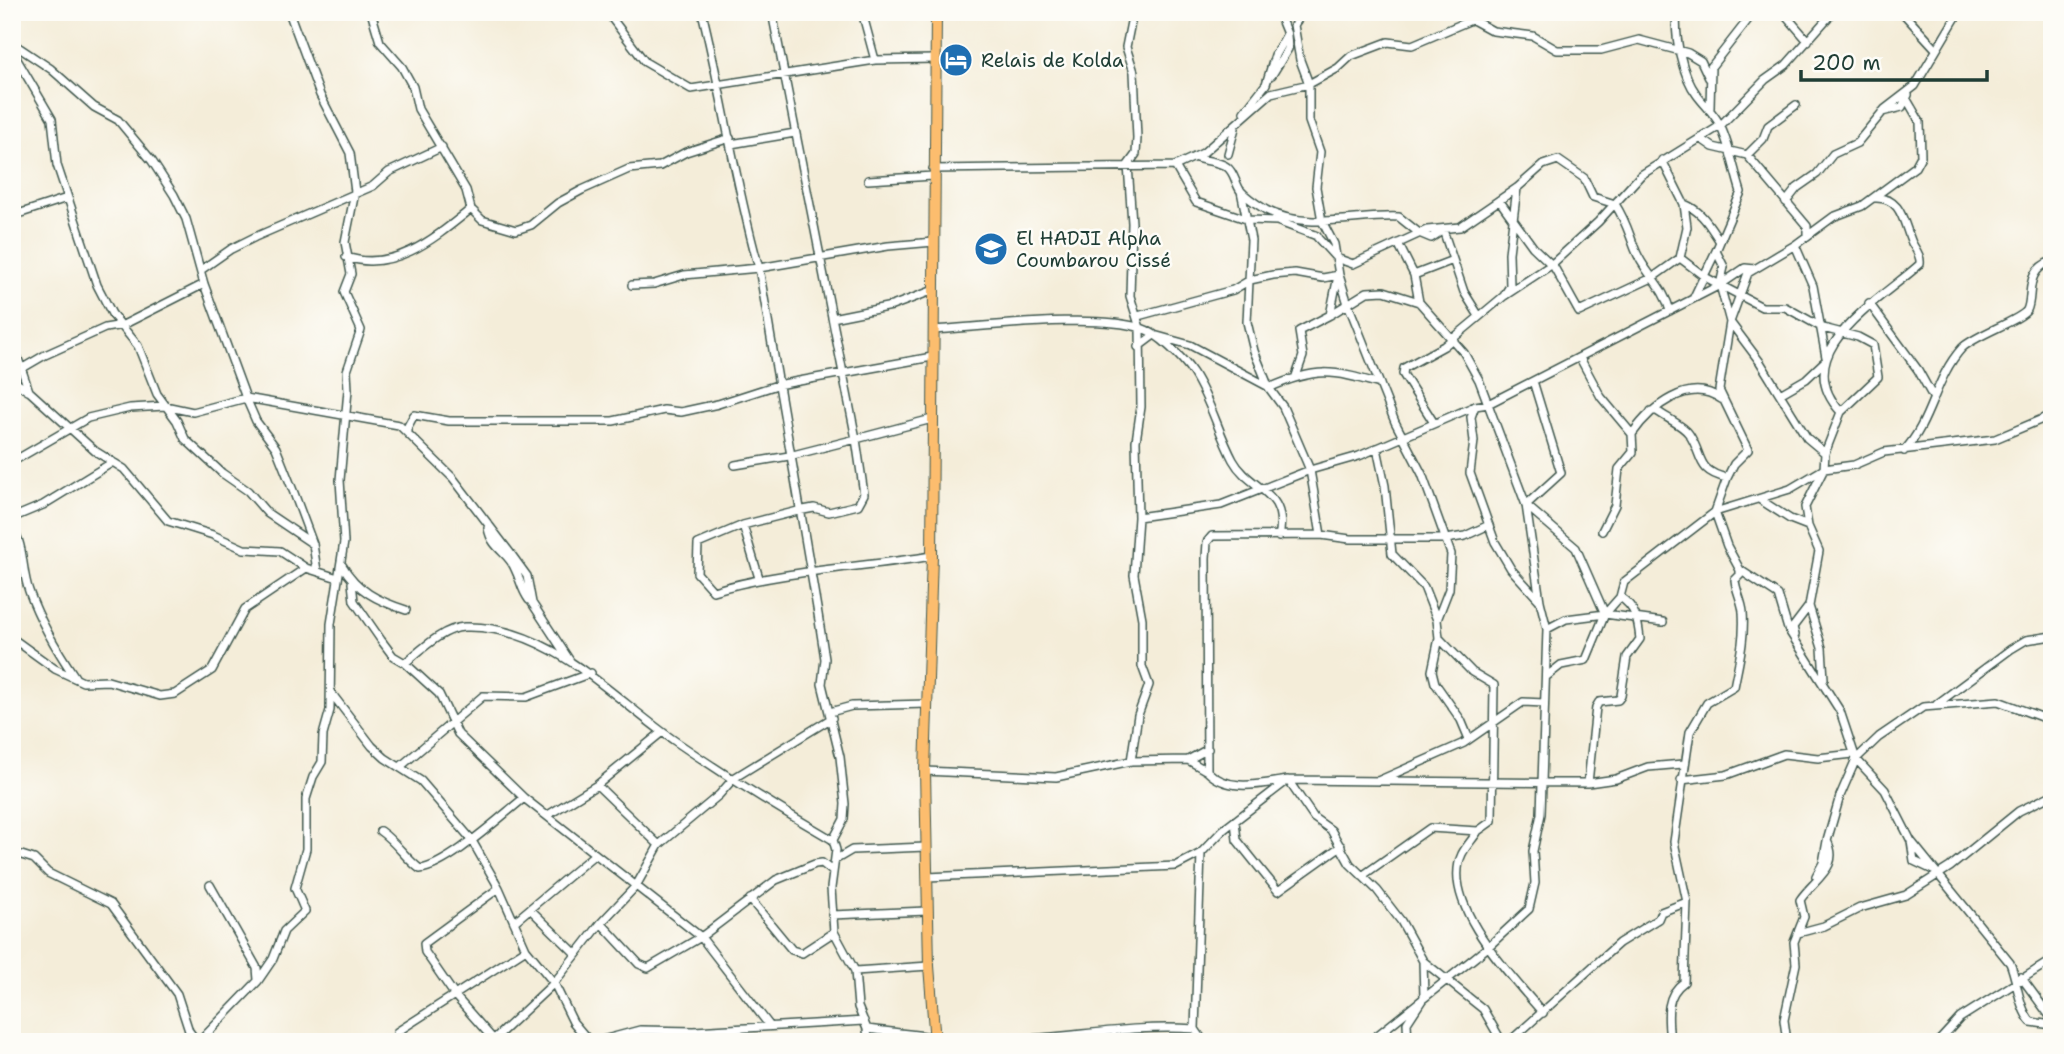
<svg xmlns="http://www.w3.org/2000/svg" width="2064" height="1054" viewBox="0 0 2064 1054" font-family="'Shantell Sans',sans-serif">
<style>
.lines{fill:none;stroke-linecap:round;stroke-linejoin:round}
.minor-casing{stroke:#3f574d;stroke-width:10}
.major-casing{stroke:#3f574d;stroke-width:12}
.minor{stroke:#fff;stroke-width:7}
.major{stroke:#fcbd6e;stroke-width:10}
.labels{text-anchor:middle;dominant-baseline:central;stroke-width:5;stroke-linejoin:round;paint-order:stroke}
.poi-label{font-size:19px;fill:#1f3d34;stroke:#fdfcf7;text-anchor:start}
</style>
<rect width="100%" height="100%" fill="#fdfcf7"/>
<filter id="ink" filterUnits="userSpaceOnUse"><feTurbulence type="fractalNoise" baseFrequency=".0143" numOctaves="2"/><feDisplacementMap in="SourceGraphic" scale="14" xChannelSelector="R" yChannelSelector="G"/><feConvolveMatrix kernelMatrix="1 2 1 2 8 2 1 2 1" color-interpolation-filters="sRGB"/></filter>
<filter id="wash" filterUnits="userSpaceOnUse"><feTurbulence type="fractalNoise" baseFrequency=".00686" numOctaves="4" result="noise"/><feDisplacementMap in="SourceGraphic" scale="28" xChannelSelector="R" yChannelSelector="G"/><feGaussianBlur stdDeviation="1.57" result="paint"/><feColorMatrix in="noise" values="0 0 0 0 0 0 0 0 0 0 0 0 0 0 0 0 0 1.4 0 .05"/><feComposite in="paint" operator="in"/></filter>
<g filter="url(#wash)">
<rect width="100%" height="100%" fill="#f4edd9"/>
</g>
<g filter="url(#ink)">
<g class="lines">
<defs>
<path id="minor" d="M371,12L380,42L402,67L413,87L418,109L466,190L471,209L482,220L516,230L531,225L558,203L582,190L629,169L660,166L686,152L730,138
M607,12L645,62L691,89L875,60L935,59
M702,12C723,97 735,184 759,268L818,614L825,659L822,684L840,757L845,804L844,819L833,840
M772,12L856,439L932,419
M862,12L875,60
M1133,12L1126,47L1134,72L1137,138L1136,154L1128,165L1132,223L1130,296L1140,328L1141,407L1136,441L1138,517L1134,575L1142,619V666L1149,685L1138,715L1131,761L1188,760
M1303,12L1294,25L1300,60L1309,84V121L1320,152L1316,187L1322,221L1334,244L1339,275L1348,304L1395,422L1422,474L1451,554L1449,589L1437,620
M1677,12C1674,37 1682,75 1697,95C1705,106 1714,113 1720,125C1730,146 1734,170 1741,192L1716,251L1724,267L1720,285L1730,322L1760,362L1807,438L1825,453
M1783,12L1808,41
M1902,12L1935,48
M1471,19L1493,31L1533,36L1557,50H1601L1639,40L1688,53L1701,61L1709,78
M12,43L51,69L94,107L118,120L152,161L174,195L186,219L204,284L246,398L256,421L276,448L294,493L313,544L317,571
M12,51L52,119L57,165L97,285L112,314L138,346L157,394L177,421L185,439L222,473L248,491L267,513L313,544
M1272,75L1288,49L1287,35
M1710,108L1711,67L1754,12
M1244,112L1266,84L1275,55L1287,34L1278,12
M1882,112L1902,107L1908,95
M1700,138L1713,147L1747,155L1807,226V236
M731,144L795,133
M1228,154L1235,128
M1747,155L1763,139L1768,126L1796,105
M1196,158C1205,161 1219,161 1227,167C1234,172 1235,182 1240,190C1246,197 1258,205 1266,210C1306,231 1356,215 1399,217L1419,233L1431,238L1443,230L1464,292L1479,316
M1662,160L1684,204C1702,211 1709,225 1719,240
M1175,166L1196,202L1249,220L1277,221L1317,236
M933,169L1175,166L1203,153L1271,93L1309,84L1338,68L1351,56L1388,42L1412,45L1490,12
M868,180L933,176
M1241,191L1251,240L1247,322L1254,351L1269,388L1283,407L1310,470L1321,535
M1499,200L1533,247L1554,267L1579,312L1652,278L1680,258L1687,227L1684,204
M1786,202L1797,188L1817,174L1833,154L1857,143L1885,109L1915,86L1959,12
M12,216L67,198
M1315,235L1336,258L1353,264L1427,230L1460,227L1517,188L1543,165L1558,160L1584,178L1593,197L1615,204C1626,221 1628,231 1635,249C1644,273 1664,286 1670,311
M1398,243L1414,275L1419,302
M346,257C395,273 436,237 471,209
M1680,258L1705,277L1762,307H1785L1823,328L1858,337L1873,345L1878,377L1841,412L1825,453L1824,469L1805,507L1808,526L1819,551L1809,606L1793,627L1795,635
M201,270L231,249L255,237L373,186L389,172L442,147
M1414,275L1453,260
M632,285L654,284L684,275L759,268L888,246L934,242
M1505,294L1510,286L1509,253L1517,188
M1694,297L1716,251
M1869,303L1918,370L1933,397
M1330,315L1367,292L1384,291L1419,302L1464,353L1479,380L1526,505L1540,601L1547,629
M1138,316L1233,290L1250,280L1273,275L1295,273L1323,278L1339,275
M832,318L892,306L934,290
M933,330C985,327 1094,313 1141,328C1158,333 1183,358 1193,373C1211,401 1218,432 1233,460C1250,491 1289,490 1279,537
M12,341L29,391L95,451L124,469L168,521L213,535L244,549L280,551L306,568L338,578
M1138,347L1154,335L1190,345L1269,387
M1826,357L1813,286L1795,245L1833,217L1862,206L1915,167L1921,156L1920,122L1906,98
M1580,358L1601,397L1632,434
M21,369L45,355L105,328L123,325L204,284
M1296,376L1303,356L1299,331L1330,315L1338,276
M12,380L28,391
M1269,388C1316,367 1332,370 1380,384
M1780,394L1806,379L1824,362
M1475,406L1471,417L1474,441L1470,473L1495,542L1511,569L1540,601
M1841,412C1785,352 1882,299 1920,264C1921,256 1916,250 1912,243C1903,222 1902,197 1875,198
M1434,423L1403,374L1404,368L1444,346L1504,296L1551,265L1598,222L1641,175L1720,126L1765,80L1786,65L1833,12
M408,433V426L414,415L449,421H613L664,410L681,412L718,404L777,385L932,357
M1377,448L1385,486L1392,554L1424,587L1437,620L1439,638L1432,671L1435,683L1461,720L1469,739
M1904,451C1932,421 1934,379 1962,348C1975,335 2021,320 2027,310C2034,296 2023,271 2052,261
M12,462L88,418L130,408L165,406L193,412L246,398L399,425L453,478L511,554L527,576L532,603L570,661
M735,465L789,456L856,439L864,494L858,505L829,512L814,508L798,511L743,525L698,544L697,573L713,591C784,570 859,568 932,556
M1727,478L1734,464L1748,450L1719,390L1730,322L1748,273L1795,245
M1759,499L1790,519L1808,526
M1526,505L1561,473L1533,381
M1527,506L1576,548L1605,614L1586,660L1561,665L1547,676
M1715,512L1727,546L1740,570L1778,595L1788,629L1840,711L1856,759L1885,790L1911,841L2010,963C2018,982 2018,1007 2031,1022L2052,1025
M1715,512L1790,489L1824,469L1854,465L1884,452L1995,439L2052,415
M1138,517L1221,505L1310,470L1359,456L1475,406L1488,404L1720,285L1745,268L1755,269
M12,518L43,505L113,462
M743,525L759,578
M1489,525L1465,536L1446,539H1350L1321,535L1212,536L1207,542L1206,558L1207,771C1229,793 1260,784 1288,780L1314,818L1331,830L1350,864L1377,890L1401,921L1423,961L1483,1009L1502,1042
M12,527C25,547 21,569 29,591C40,622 56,649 75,677
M488,528C492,550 508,551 515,569C521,581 521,589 529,600
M1602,531L1615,505L1619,469L1633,452L1632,434C1651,407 1689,376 1721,399
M342,565C357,591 378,601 406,610
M352,583L354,601L381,640L393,656L405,663L439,694L458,734L524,798L701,937L769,1025
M1809,606L1822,648L1824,679
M1605,614L1663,622
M12,638L55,669L83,682L108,681L160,696L175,694L212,670L245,609L306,568
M405,663C421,650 443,628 464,627C549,624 611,697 675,741C726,776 779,809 833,840L836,850L831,888L834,932L855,971L858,1007L867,1029L868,1042
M332,694L372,746L385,758L421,781L471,839L499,888L526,949L554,983L573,1022L590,1042
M1937,704L2011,649L2026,640L2052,636
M830,712L852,706L927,704
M400,767L483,696L526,697L591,673
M925,771L1056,777L1131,761
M1207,771L1188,760L1208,749
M1380,780L1464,743L1523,702L1544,703
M1681,780L1726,775L1784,754L1818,758L1853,754
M1588,783L1596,707L1599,702L1618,700L1621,696L1627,657L1640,639C1638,621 1636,607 1620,597
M597,785L659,845
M548,815L597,785L662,732
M1235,821L1237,840L1278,891L1341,846
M380,831C396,842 405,858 420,869C447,866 500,817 524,798
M1478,831C1473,839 1466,846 1462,854C1439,903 1514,979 1543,1013
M1911,841L1914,861L1935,871
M12,852L34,859L48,873L111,904L177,994L189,1031L197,1042
M1201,853L1195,1029L1204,1042
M835,860L852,850L926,847
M1362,876L1430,828L1478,831L1492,821L1494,685L1472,672L1439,638
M1816,876L1823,863L1827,841
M927,877L1176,866L1201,853L1223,830L1288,780L1588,783L1616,779L1648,767L1683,764
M210,885L257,968L258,980
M750,899L792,950L802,953L834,932
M530,909L576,954
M832,915L927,911
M514,922L595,854
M601,923L639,964L648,968L701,937L776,880L815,864L822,863L833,872
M1798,933L1824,926L1860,908L1906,895L1950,867L2019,811L2052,795
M855,971L929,966
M2021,977L2052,1019
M867,1029C915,1035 963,1042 1012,1040C1073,1038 1133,1024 1195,1029
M493,1039L456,997L425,952L424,943L499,888
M199,1042L258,981L273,959L284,931L305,911L295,888L306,849V799L313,777L322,762L323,735L330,710L331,624L344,542L340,480L348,390L347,371L361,330L344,292L351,274L345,242L355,192L350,153L320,95L289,12
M401,1042L397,1032L526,949
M491,1042L554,983L601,923L636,886L659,845L719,795L734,778L832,718
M595,1042L640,1030L694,1031L864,1021
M1369,1042L1488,947L1529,909L1535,883L1533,851L1541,814L1547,629L1566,619L1605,614L1620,597L1624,582L1715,512L1727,478C1695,471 1704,456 1689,434C1683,425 1666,418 1657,411H1651
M1408,1042L1407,1023L1424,997L1423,961
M1509,1042L1619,943L1658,919L1661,912L1687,902L1674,842L1690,732L1707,703L1734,687C1739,661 1745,639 1743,612C1742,601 1736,591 1735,580L1740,575V570
M1670,1042C1668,1019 1664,996 1684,982L1687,902
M1787,1042L1784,1020L1796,964L1794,942L1804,917L1800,900C1815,878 1841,867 1827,841L1840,796L1856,759L1879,737L1923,707L1998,701L2052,721
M1938,1042L1960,1018L2052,960"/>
<path id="major" d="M935,1042L929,966L925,771L932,556L936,12"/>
</defs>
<use href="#minor" class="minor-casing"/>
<use href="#major" class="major-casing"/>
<use href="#minor" class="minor"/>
<use href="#major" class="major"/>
</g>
</g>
<defs>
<symbol id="hotel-disc" viewBox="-11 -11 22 22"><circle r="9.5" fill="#1f6fb2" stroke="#fdfcf7"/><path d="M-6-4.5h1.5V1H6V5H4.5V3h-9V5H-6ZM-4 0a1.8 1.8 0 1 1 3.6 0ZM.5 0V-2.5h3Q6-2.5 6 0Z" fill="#fff"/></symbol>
<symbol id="school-disc" viewBox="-11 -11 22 22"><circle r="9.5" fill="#1f6fb2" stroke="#fdfcf7"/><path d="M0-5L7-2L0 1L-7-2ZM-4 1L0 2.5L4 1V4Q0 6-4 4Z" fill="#fff"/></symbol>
</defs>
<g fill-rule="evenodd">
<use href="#hotel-disc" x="937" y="41" width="38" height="38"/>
<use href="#school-disc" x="972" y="230" width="38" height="38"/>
</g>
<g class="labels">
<g class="poi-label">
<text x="981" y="60">Relais de Kolda</text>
<text x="1016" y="238">El HADJI Alpha<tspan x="1016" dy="22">Coumbarou Cissé</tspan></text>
</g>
</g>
<rect width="2064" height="1054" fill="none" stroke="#fdfcf7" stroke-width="42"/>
<path d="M1801 70v10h186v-10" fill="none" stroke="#1f3d34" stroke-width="3.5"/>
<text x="1812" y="70" font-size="21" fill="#1f3d34" stroke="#fdfcf7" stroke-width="5" paint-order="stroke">200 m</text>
</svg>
